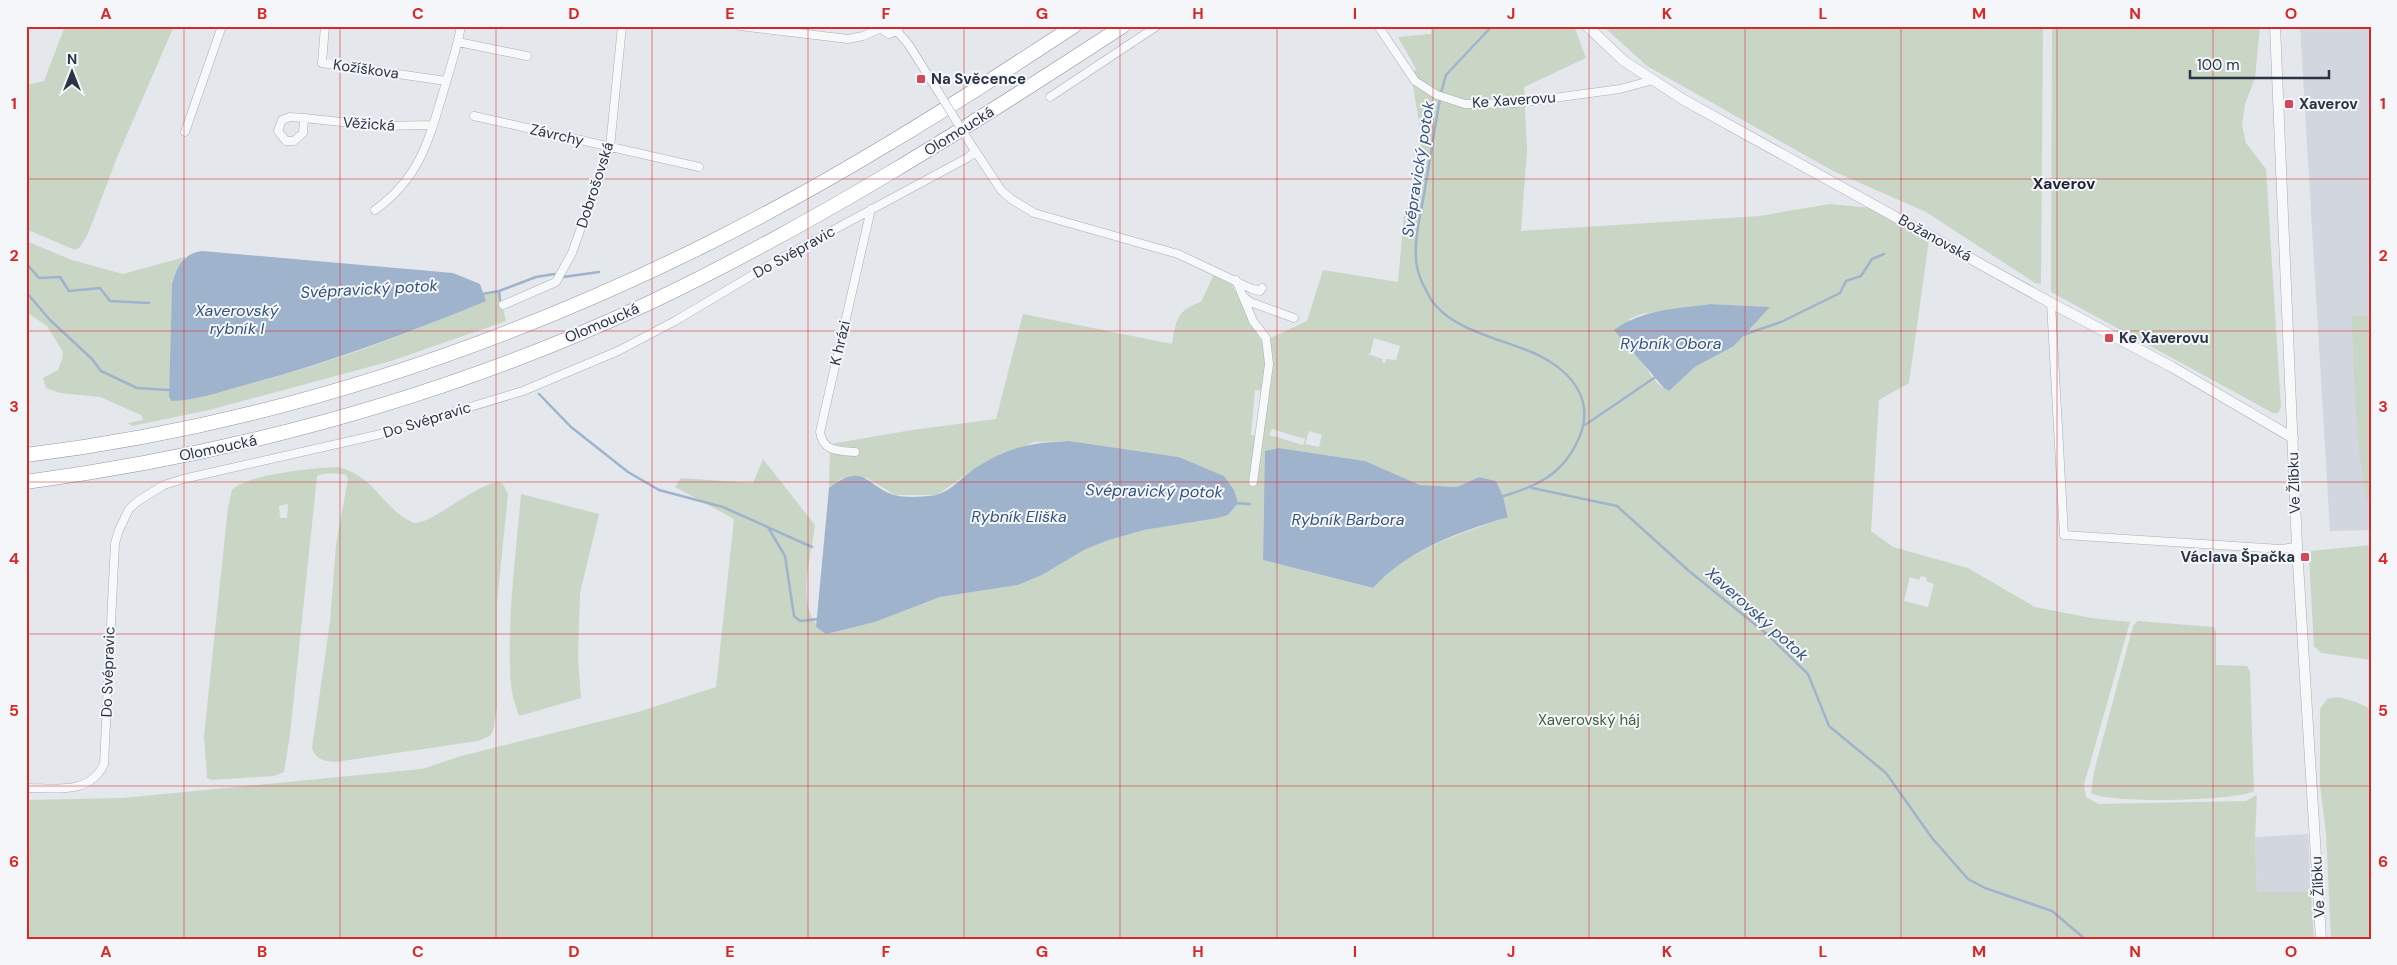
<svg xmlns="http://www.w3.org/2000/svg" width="2397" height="965" viewBox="0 0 2397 965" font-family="'DM Sans',sans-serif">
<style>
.built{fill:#d2d6de}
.green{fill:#c9d6c5;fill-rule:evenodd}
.water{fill:#9fb4cc}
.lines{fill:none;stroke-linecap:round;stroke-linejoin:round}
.stream{stroke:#9fb4cc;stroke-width:2.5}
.minor-casing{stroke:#a9aeb7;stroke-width:9}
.tertiary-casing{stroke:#a9aeb7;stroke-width:11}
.motorway-casing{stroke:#8b94a3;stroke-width:15}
.minor{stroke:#f7f8fa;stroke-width:8}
.tertiary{stroke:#f7f8fa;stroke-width:10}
.motorway{stroke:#fff;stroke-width:14}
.minor-bridge-casing{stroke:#a9aeb7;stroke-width:9;stroke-linecap:butt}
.minor-bridge{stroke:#f7f8fa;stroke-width:8}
.grid{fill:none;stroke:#d62828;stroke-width:1;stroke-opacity:0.55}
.poi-dot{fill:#d1495b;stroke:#f4f6f9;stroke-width:2}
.labels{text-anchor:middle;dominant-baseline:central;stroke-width:4;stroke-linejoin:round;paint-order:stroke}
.street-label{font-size:15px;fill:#2b3445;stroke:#f4f6f9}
.poi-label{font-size:15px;font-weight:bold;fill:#2b3445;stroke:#f4f6f9;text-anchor:start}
.park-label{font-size:15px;fill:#3f6138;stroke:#f4f6f9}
.water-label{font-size:16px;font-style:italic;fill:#34527a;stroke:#f4f6f9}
.neighbourhood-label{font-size:16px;font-weight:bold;fill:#1d2536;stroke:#f4f6f9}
.neatline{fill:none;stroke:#d62828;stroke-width:2}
.grid-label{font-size:16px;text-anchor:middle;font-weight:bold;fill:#d62828}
</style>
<rect width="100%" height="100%" fill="#e4e7ec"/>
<path class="built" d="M2300,26H2371V530L2330,531Z
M2308,834L2311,892L2257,893L2255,837Z"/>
<path class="green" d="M65,26H174L118,155L88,234L80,247L75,250L26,229V85L44,81Z
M1432,26H1574L1586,58L1524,87L1527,150L1521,231L1760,216L1829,204L1871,208L1929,240L1909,383L1879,400L1871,531L1893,547L1968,568L2035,607L2091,618L2130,622L2084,785L2086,797L2099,804L2246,801L2257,795L2255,837L2257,892H2311L2314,939H26V800L123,798L422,769L461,756L638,712L716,687L734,519L675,487L681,478L753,483L763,459L815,525C811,558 793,611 826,633L875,622L940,597L1018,585L1042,575L1084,550L1106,541L1144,530L1228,515L1224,476L1179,457L1069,441L1034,442L973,470L937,495H895L867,478H842L829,488L830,444L912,430L996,419L1023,314L1172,344C1176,321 1176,310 1201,302L1214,274L1232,285L1262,342L1307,321L1323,270L1398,282L1404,215L1421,169V133L1411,75L1416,69L1398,37L1431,34ZM1710,304L1769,307L1734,346L1695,367L1669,391C1643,378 1637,345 1629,319L1642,314ZM1374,338L1400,346L1396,360L1386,359L1385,363L1382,362L1383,359L1367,354H1370ZM1255,390L1265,391L1259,436L1251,435ZM1272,429L1305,439L1303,445L1269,435ZM1309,431L1322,435L1319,447L1305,444ZM1279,448L1365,461L1420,485L1457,487L1479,477L1496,481L1503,496L1508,516C1457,537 1413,545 1373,588L1263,560L1264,505ZM1921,576L1927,578L1926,581L1934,584L1928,607L1904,601L1910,577L1919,580Z
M1603,26H2043L2041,284L2035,283L1926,212L1833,171L1647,66Z
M2052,26H2260L2255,78L2245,104L2242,125L2246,143L2266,169L2281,407L2278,413H2273L2051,292Z
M26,241L72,260L123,274L185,257L175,272L172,284L169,400C279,383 384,344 485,301L484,294L499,291L506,321L391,361L209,410L132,426L128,423L143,420L141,415L100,397L60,393L46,388L43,378L58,370L62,360L63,352L47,326L26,312Z
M2352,316H2371V503L2367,500C2355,440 2354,378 2352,316Z
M337,467C374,474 383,510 414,523C433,524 471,486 499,482L503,484L508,494L497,603V707L493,731L490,736L478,741L335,762C324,761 316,760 312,748L330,622L336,545L348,479L346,475C337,473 325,472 317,476L290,735L284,772L273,776L212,780L207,778L204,736L228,507L232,490C248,474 314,468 337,467ZM288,504L287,518H280L279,506Z
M521,494L599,514L580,593L578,657L581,698L519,716C516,706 512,696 511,686C506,626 516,554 521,494Z
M2371,545V660L2321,653L2314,646L2309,559L2311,551Z
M2138,621L2214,627L2216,632V665L2247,666L2250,672L2254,791C2237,801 2108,804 2091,793L2094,772L2133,626Z
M2338,697L2356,702L2371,709V939H2331L2326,833L2320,785V709L2327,699Z"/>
<path class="water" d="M202,251L453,273L480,284L486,301C407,334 328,363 245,385C222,391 195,401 171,401L169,397L172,284C176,267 184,253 202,251Z
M1710,304L1770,307L1734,346L1695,367L1669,391L1664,388L1614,330C1643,309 1676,309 1710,304Z
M1069,441L1179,457L1224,476L1234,490L1238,503L1228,515L1217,518L1144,530L1106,541L1084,550L1042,575L1018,585L940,597L875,622L826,634L816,627L829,488C864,461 866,486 894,495C904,498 926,497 936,495C951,491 962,477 974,469C1009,447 1028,443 1069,441Z
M1279,448L1365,461L1420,485L1457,487L1479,477L1496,481L1503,496L1508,517C1459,532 1409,549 1373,588L1263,560L1265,451Z"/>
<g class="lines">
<path class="stream" d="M1441,93L1446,75L1492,26
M1440,99C1434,132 1429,166 1423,200C1419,221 1413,246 1417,267C1419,276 1423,285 1427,292C1444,331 1507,339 1540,356C1573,373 1595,401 1579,438C1563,475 1537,486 1501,497
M26,263L39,278L60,277L69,291L100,288L110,301L149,303
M563,277L599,272
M499,291L536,277L554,274
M26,292L50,320L92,359L101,371L137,388L169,390
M482,294L499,291L500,300
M1743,335L1781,322L1840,293L1846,281L1861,276L1872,259L1884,254
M539,394L571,427L628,472L659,490L723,507L812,547
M1585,425L1657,376
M1532,488L1617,506L1689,571L1768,635L1808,674L1829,726L1886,773L1932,838L1968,879L1985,888L2052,911L2085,939
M1235,503L1250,504
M769,529L785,556L794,616L800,621L819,619"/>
<defs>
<path id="minor" d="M325,26L322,63L446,81
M740,26L848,39L863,36L881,28
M881,26L884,31L889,34L897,31L900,26
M1378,26L1415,81L1437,95L1465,104L1516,103L1620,89L1653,80
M897,31L909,45L939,93
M458,42L527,56
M1050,97L1157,26
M474,116L699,167
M290,117L304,118L303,133L294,141H286L278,131L282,120Z
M304,118L379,126L433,125
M185,132L222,26
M970,143L1001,190L1011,199L1034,213L1178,254L1252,289L1260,291L1262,288
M375,210C419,178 428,143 443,93C449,71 457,49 461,26
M1236,280L1253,321L1266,338L1269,364L1253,482
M1243,296L1250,302L1294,318
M2051,303L2064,535L2281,549L2297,547
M503,305L556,282L572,253L610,147L622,26
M855,452C839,451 823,452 820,432L871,209
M26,788C55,788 90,795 104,764L115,543L119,530L129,509L138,501L164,485L183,479L381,434L523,391L618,351L675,321L776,261L967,158L975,152"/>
<path id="tertiary" d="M1587,26L1624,61L1684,100L2051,303L2172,367L2293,438
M2275,26L2297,547L2321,939"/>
<path id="motorway" d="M26,455C262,426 491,351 703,246C832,182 954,105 1074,26
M26,482C241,453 452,395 649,303C815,224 970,126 1123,26"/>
</defs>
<use href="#minor" class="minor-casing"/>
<use href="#tertiary" class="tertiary-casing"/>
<use href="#motorway" class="motorway-casing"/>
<use href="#minor" class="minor"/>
<use href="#tertiary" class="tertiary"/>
<use href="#motorway" class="motorway"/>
<defs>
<path id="minor-bridge" d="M939,93L970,143"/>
</defs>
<use href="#minor-bridge" class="minor-bridge-casing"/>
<use href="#minor-bridge" class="minor-bridge"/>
</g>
<path class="grid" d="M184,26V939M340,26V939M496,26V939M652,26V939M808,26V939M964,26V939M1120,26V939M1277,26V939M1433,26V939M1589,26V939M1745,26V939M1901,26V939M2057,26V939M2213,26V939M26,179H2371M26,331H2371M26,482H2371M26,634H2371M26,786H2371"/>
<g class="poi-dot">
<rect x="916" y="74" width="10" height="10" rx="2.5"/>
<rect x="2284" y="99" width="10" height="10" rx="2.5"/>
<rect x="2104" y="333" width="10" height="10" rx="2.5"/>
<rect x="2300" y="552" width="10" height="10" rx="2.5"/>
</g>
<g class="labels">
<g class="street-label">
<text transform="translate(366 69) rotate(8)">Kožíškova</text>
<text transform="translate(1514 100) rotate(-4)">Ke Xaverovu</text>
<text transform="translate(369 124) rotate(4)">Věžická</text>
<text transform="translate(959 131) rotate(-32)">Olomoucká</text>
<text transform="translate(557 135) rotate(13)">Závrchy</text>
<text transform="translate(595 185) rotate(-72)">Dobrošovská</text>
<text transform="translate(1935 238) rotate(29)">Božanovská</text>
<text transform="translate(794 252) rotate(-29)">Do Svépravic</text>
<text transform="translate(602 323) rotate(-23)">Olomoucká</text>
<text transform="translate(840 343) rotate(-77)">K hrázi</text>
<text transform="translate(427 420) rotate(-17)">Do Svépravic</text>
<text transform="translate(218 448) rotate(-12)">Olomoucká</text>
<text transform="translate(2294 483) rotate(-92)">Ve Žlíbku</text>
<text transform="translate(108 672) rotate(-88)">Do Svépravic</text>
<text transform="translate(2318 887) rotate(-93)">Ve Žlíbku</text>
</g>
<g class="poi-label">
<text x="931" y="79">Na Svěcence</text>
<text x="2299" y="104">Xaverov</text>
<text x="2119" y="338">Ke Xaverovu</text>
<text x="2295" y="557" text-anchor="end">Václava Špačka</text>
</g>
<g class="park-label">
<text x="1589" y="720">Xaverovský háj</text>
</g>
<g class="water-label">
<text transform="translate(1418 169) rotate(-81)">Svépravický potok</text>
<text transform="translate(369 289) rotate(-3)">Svépravický potok</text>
<text x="237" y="310">Xaverovský<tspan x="237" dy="18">rybník I</tspan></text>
<text x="1671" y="343">Rybník Obora</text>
<text transform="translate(1154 491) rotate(1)">Svépravický potok</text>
<text x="1019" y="516">Rybník Eliška</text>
<text x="1348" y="519">Rybník Barbora</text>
<text transform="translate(1757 614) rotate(42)">Xaverovský potok</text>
</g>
<g class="neighbourhood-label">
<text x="2064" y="183">Xaverov</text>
</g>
</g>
<rect width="2397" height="965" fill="none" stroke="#f4f6f9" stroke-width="55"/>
<g transform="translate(72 72)" stroke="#f4f6f9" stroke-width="4" paint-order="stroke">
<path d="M0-4L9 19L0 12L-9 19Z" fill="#2b3445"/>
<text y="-8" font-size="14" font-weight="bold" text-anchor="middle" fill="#2b3445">N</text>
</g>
<path d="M2190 70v8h139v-8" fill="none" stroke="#2b3445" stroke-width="2.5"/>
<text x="2197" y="70" font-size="15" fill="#2b3445" stroke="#f4f6f9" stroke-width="4" paint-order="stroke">100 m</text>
<rect x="28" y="28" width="2342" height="910" class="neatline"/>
<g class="grid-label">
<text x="106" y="19">A</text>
<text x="262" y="19">B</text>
<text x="418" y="19">C</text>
<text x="574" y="19">D</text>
<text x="730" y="19">E</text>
<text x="886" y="19">F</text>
<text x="1042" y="19">G</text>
<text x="1198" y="19">H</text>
<text x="1355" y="19">I</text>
<text x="1511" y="19">J</text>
<text x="1667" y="19">K</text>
<text x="1823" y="19">L</text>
<text x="1979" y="19">M</text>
<text x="2135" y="19">N</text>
<text x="2291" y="19">O</text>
<text x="14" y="109">1</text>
<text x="2383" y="109">1</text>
<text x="14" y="261">2</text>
<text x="2383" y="261">2</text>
<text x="14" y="412">3</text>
<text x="2383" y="412">3</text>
<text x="14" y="564">4</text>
<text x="2383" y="564">4</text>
<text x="14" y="716">5</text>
<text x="2383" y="716">5</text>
<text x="14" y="867">6</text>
<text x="2383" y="867">6</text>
<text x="106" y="957">A</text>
<text x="262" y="957">B</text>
<text x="418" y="957">C</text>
<text x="574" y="957">D</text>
<text x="730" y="957">E</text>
<text x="886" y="957">F</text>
<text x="1042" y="957">G</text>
<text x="1198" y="957">H</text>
<text x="1355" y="957">I</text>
<text x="1511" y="957">J</text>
<text x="1667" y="957">K</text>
<text x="1823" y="957">L</text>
<text x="1979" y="957">M</text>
<text x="2135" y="957">N</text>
<text x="2291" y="957">O</text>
</g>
</svg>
